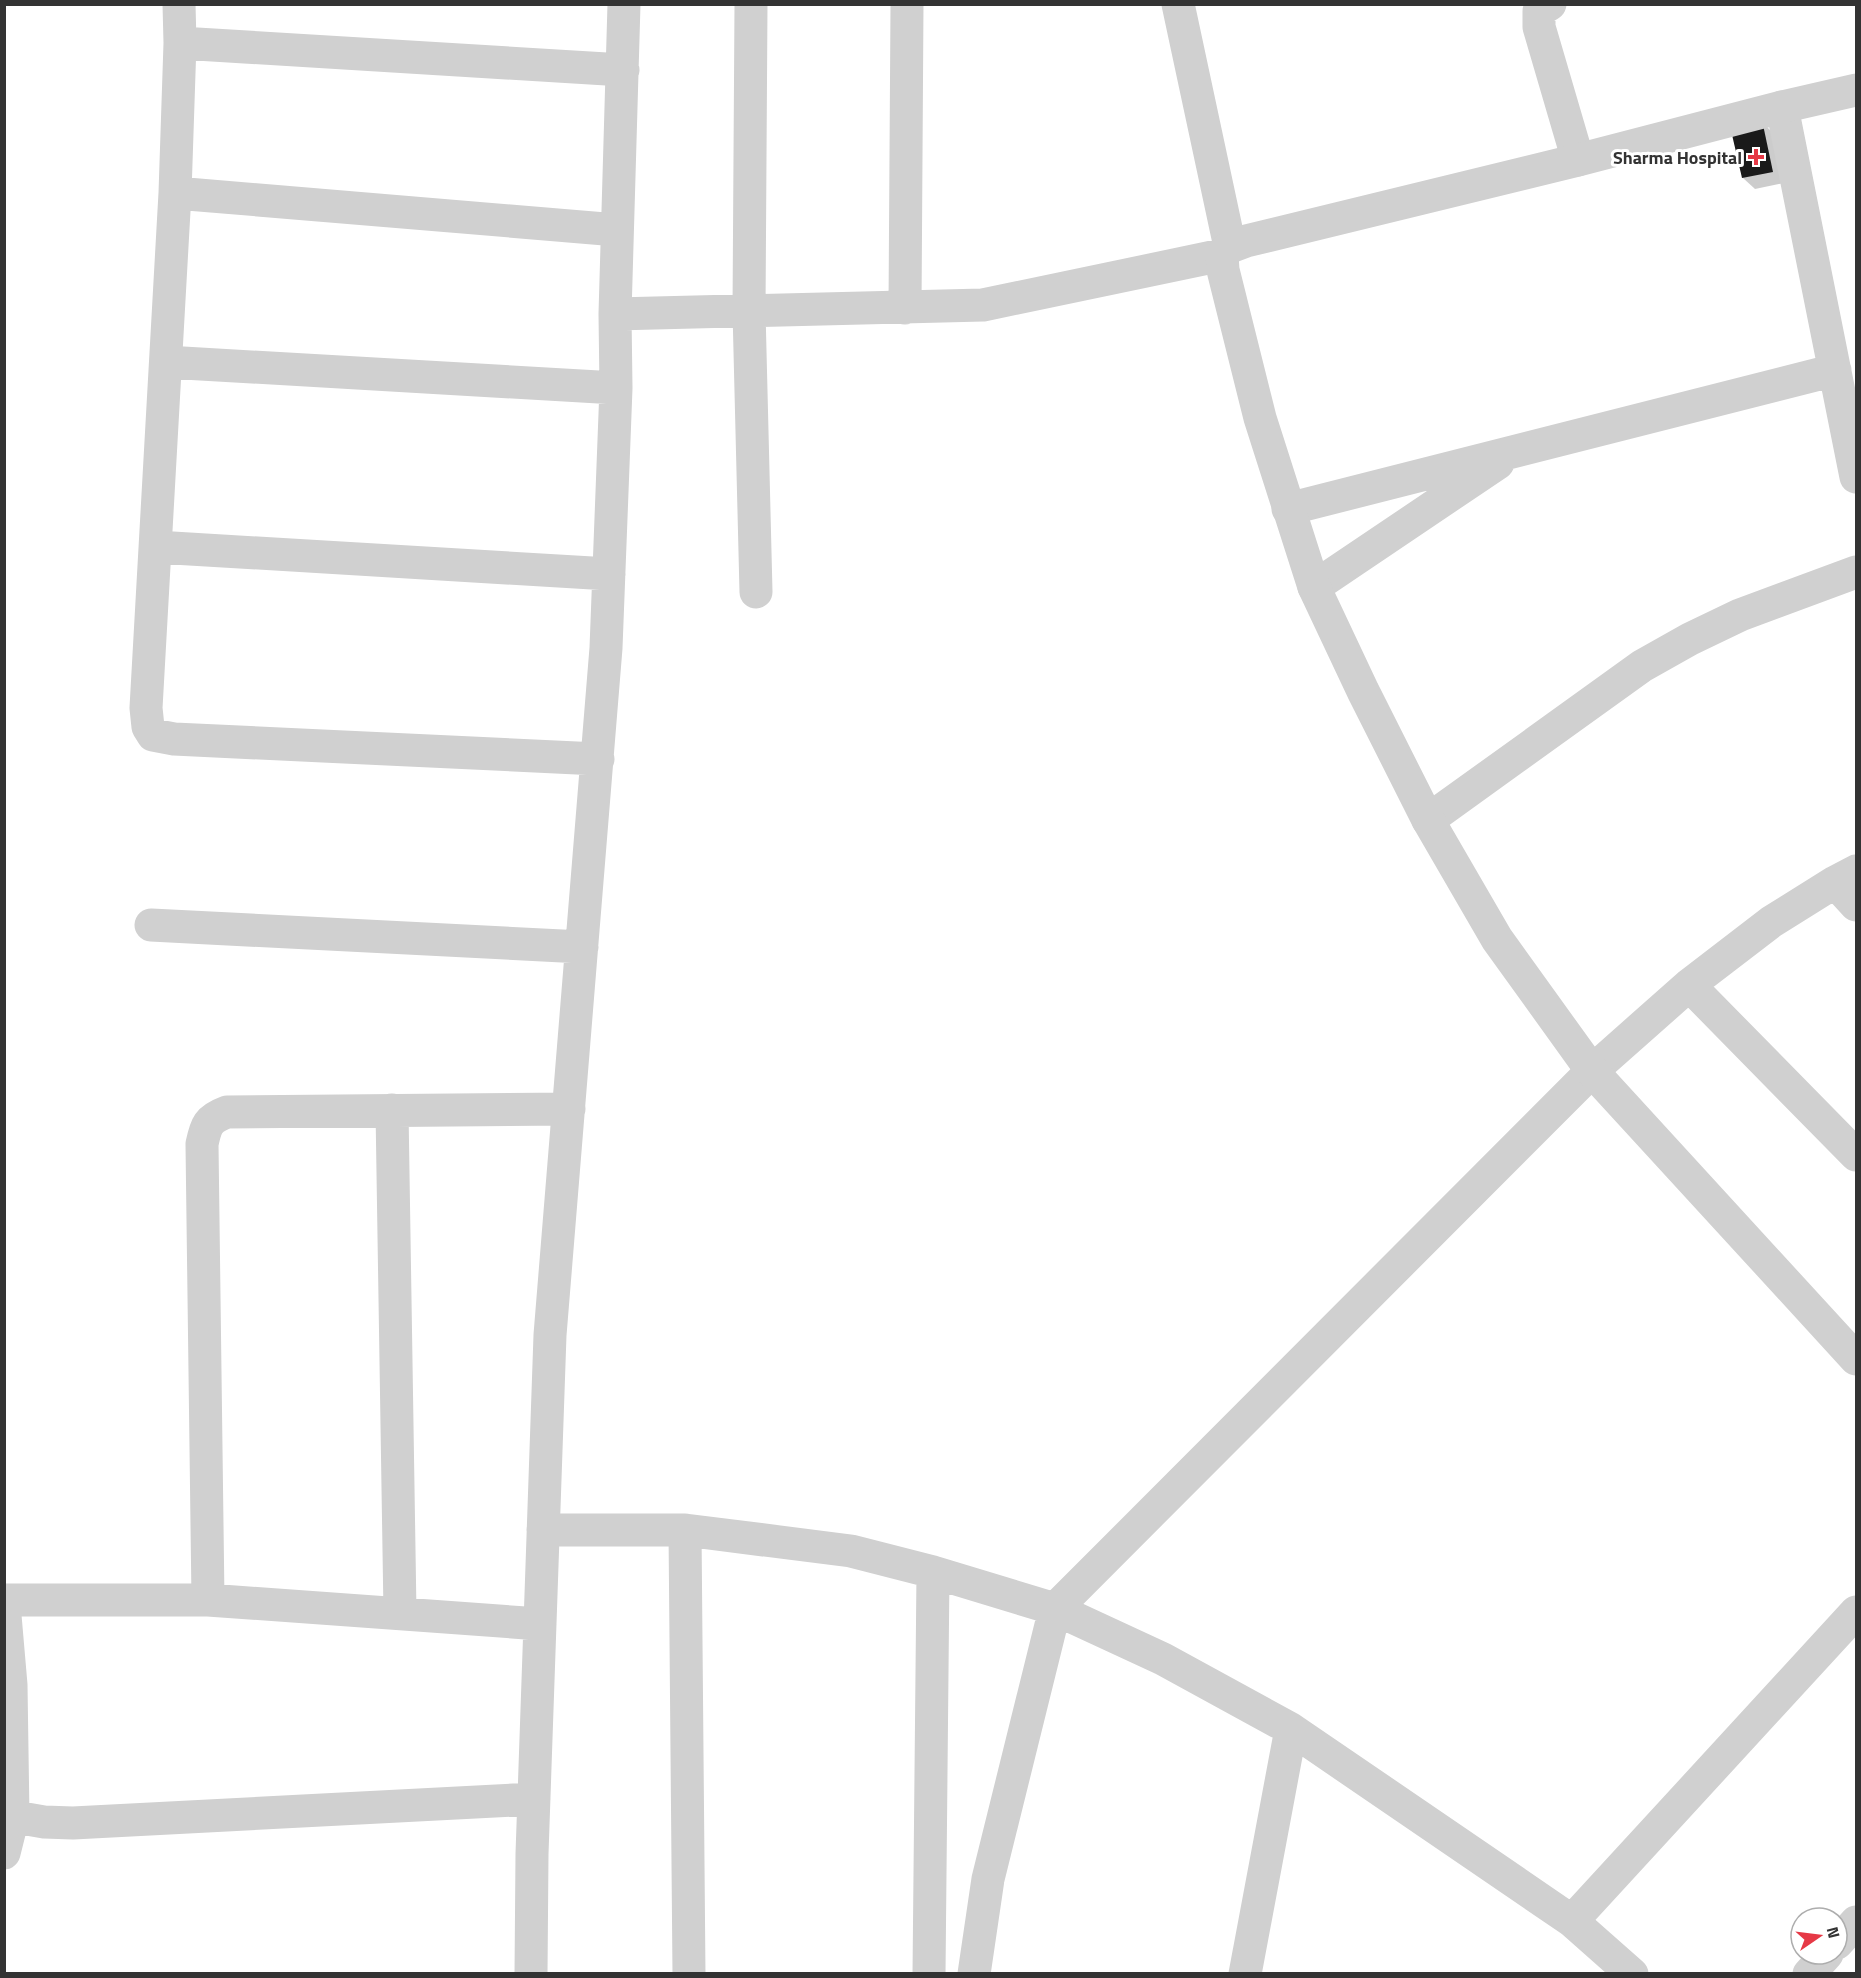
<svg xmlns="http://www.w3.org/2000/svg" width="1861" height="1978" viewBox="0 0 1861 1978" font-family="'Titillium Web',sans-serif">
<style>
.shadow{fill:#0003}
.building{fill:#1a1a1a}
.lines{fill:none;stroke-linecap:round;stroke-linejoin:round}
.minor{stroke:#d0d0d0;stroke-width:33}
.tertiary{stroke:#d0d0d0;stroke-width:33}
.poi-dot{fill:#e63946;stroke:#fff;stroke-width:2}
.labels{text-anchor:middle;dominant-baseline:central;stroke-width:6;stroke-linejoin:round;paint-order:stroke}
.poi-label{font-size:18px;font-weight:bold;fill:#333;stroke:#fff;text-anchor:end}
</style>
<rect width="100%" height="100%" fill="#fff"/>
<path class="shadow" d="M1761,121L1773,133L1784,183L1755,189L1743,178Z"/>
<path class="building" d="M1762,120L1773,172L1742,178L1730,126Z"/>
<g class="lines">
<path class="minor" d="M179,4L180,43L175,193L146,708L148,727L153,735L174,739L598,759
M751,4L749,311L756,592
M1178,4L1230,247
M1550,4L1539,11V27L1578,160
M180,43L623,70
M1782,107L1856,477
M175,193L617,230
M905,308L907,4
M615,314L983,305L1222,255
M166,362L616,388
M1288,509L1835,370
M156,547L609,574
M1314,587L1498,463
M1428,820L1642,666L1690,639L1740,615L1856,572
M1835,882L1856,905
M151,925L582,947
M1689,985L1856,1155
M392,1110L400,1613
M543,1530H685L851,1551L933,1572L1055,1609L1163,1659L1291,1729L1572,1921L1632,1974
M685,1530L689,1974
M4,1600H208L540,1624
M208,1600L202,1144C206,1125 208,1119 227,1112L569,1109
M4,1604L11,1685L13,1817L4,1853
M4,1815L44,1822L73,1823L534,1799
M1572,1921L1856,1612
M1837,1943L1856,1922
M531,1974L532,1854L550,1335L606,648L616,388L615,314L624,4
M929,1974L933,1572
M974,1974L988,1879L1055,1609L1592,1071L1689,985L1771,922L1835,882L1856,871
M1245,1974L1291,1729
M1809,1974L1827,1954"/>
<path class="tertiary" d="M1856,90L1782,107L1578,160L1246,241L1230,247L1222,255L1223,270L1260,418L1314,587L1363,691L1428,820L1497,939L1592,1071L1856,1359"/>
</g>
<path class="poi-dot" d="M1753 148h6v6h6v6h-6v6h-6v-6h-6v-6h6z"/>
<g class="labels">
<g class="poi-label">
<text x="1742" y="157">Sharma Hospital</text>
</g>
</g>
<rect width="1861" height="1978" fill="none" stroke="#333333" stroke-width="12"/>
<g transform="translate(1819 1936) rotate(76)"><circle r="28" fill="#ffffff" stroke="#adadad" stroke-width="1.5"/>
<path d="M0-4.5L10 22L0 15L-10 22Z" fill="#e63946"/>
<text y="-9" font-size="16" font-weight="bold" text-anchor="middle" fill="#333333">N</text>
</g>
</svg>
